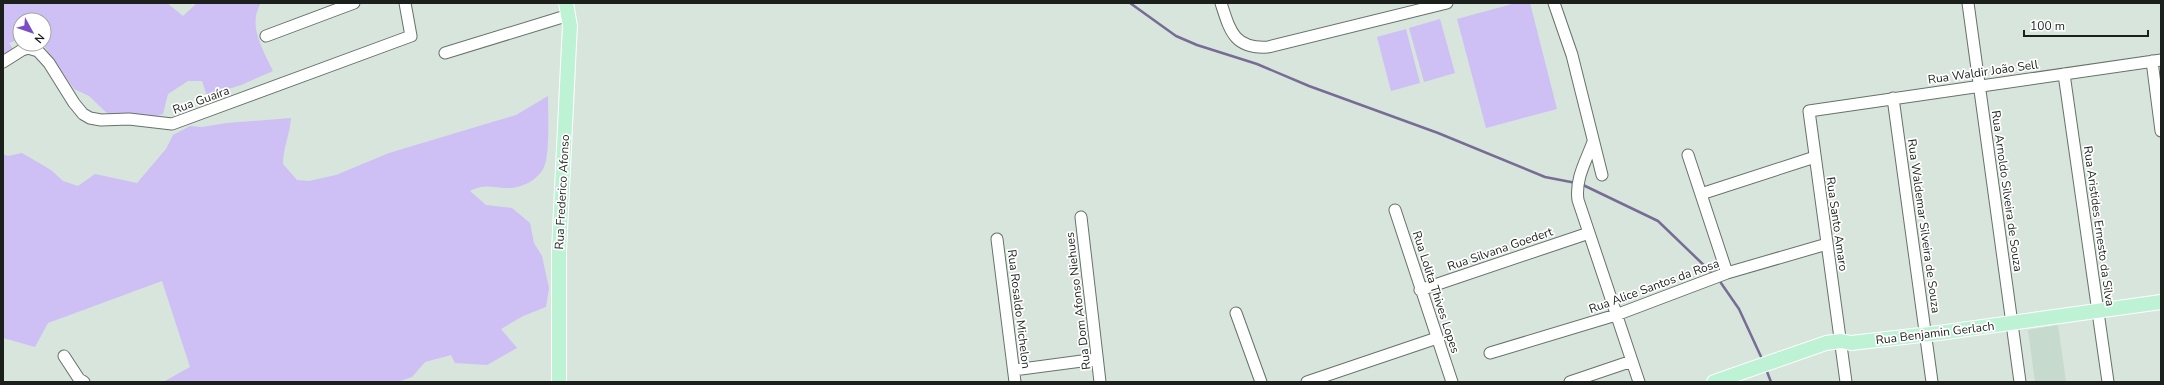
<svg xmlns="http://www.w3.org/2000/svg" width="2164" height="385" viewBox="0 0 2164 385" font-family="'Nunito Sans',sans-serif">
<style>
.built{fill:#c6dacd}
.green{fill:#cebff5}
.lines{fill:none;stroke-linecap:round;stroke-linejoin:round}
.stream{stroke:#776c94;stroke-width:2.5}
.minor-casing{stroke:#66726a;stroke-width:13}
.major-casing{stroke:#fff;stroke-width:16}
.minor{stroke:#fff;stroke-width:11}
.major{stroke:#bdf3d4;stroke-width:14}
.labels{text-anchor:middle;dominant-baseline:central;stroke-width:3.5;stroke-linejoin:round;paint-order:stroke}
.street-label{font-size:12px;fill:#1b201c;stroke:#fff}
</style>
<rect width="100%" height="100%" fill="#d7e5dc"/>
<path class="built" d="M2058,325L2066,382H2035L2028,330Z"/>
<path class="green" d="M3,3H167L183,16L197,3H261C247,25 263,50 273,71L241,85L207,96L202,81H188L168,94L163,114L146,119L110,116L89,96L74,89L50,55L43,44L44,20H20V39L9,43L15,52L3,56Z
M1516,3H1530L1557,109L1486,128L1457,19Z
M1440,19L1455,73L1424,82L1409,28Z
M1406,29L1420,83L1391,91L1377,37Z
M548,96C548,111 550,156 544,167C538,180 522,188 508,188C492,188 485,183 470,191L486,205L512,208L530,223L534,243L542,256L549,288L546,307L523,316L501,329L517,348L487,365L455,363L451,355L425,362L412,377L397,382H163L190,367L162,281L48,323L35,347L3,338V154L8,156L22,153L51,170L63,181L78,186L95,174L137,183L166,149L173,135L190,126L202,127L227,123L291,118C290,134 283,148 283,164L297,180L309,181L336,175L389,153L516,115Z"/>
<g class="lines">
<path class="stream" d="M1130,3L1176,36L1197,45L1257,64L1309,86L1438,133L1545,177L1576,183
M1581,184L1658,221L1711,272
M1721,283L1739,309L1763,361
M1766,369L1771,382"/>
<defs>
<path id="minor" d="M1221,3C1230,31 1234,49 1268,47L1447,3
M1554,3L1572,55L1602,175
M1968,3L2020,382
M266,36L354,3
M445,53L569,15
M2152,61L2161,131
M3,62L22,50L28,48L38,51L49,63L74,103L83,114L90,118L101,120L129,119L172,124L411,36L405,3
M2064,74L2108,382
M1893,98L1932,382
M1593,142C1586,161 1575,179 1578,200L1639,382
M1688,155L1727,273
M1701,194L1815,157
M1395,210L1452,382
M1081,217L1100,382
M997,239L1015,382
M1420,290L1589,233
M1236,313L1261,382
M1490,353L1616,315L1727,273L1827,244
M64,356L79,379L84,382
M1014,370L1097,359
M1307,382L1437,338
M1570,382L1632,361
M1846,382L1809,111L2161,60"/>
<path id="major" d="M559,382V251L569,44L570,26L566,3
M1714,382L1826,343L1841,341L1851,343L1939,333L2161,302"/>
</defs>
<use href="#minor" class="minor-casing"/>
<use href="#major" class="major-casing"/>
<use href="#minor" class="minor"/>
<use href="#major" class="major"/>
</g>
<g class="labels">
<g class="street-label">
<text transform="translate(1983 72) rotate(-8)">Rua Waldir João Sell</text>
<text transform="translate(201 100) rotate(-20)">Rua Guaíra</text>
<text transform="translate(2007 191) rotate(82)">Rua Arnoldo Silveira de Souza</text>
<text transform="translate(562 192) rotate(-87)">Rua Frederico Afonso</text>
<text transform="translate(1837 224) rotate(82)">Rua Santo Amaro</text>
<text transform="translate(1924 226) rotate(82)">Rua Waldemar Silveira de Souza</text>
<text transform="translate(2099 226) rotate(82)">Rua Aristides Ernesto da Silva</text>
<text transform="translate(1500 249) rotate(-19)">Rua Silvana Goedert</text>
<text transform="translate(1654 286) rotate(-20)">Rua Alice Santos da Rosa</text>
<text transform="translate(1436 292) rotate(72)">Rua Lolita Thives Lopes</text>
<text transform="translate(1078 301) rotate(-97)">Rua Dom Afonso Niehues</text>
<text transform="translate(1019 309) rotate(83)">Rua Rosaldo Michelon</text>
<text transform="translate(1935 333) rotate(-7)">Rua Benjamin Gerlach</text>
</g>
</g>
<rect width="2164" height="385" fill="none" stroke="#1b201c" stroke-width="8"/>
<g transform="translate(32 32) rotate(130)"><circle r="19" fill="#ffffff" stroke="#a4a6a4"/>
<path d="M0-3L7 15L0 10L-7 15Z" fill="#7c4ec6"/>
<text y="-6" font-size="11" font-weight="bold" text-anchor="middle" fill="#1b201c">N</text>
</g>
<path d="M2024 30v6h124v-6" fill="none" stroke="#1b201c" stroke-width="2"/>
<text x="2030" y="30" font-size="12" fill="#1b201c" stroke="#ffffff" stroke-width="3" paint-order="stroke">100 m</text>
</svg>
